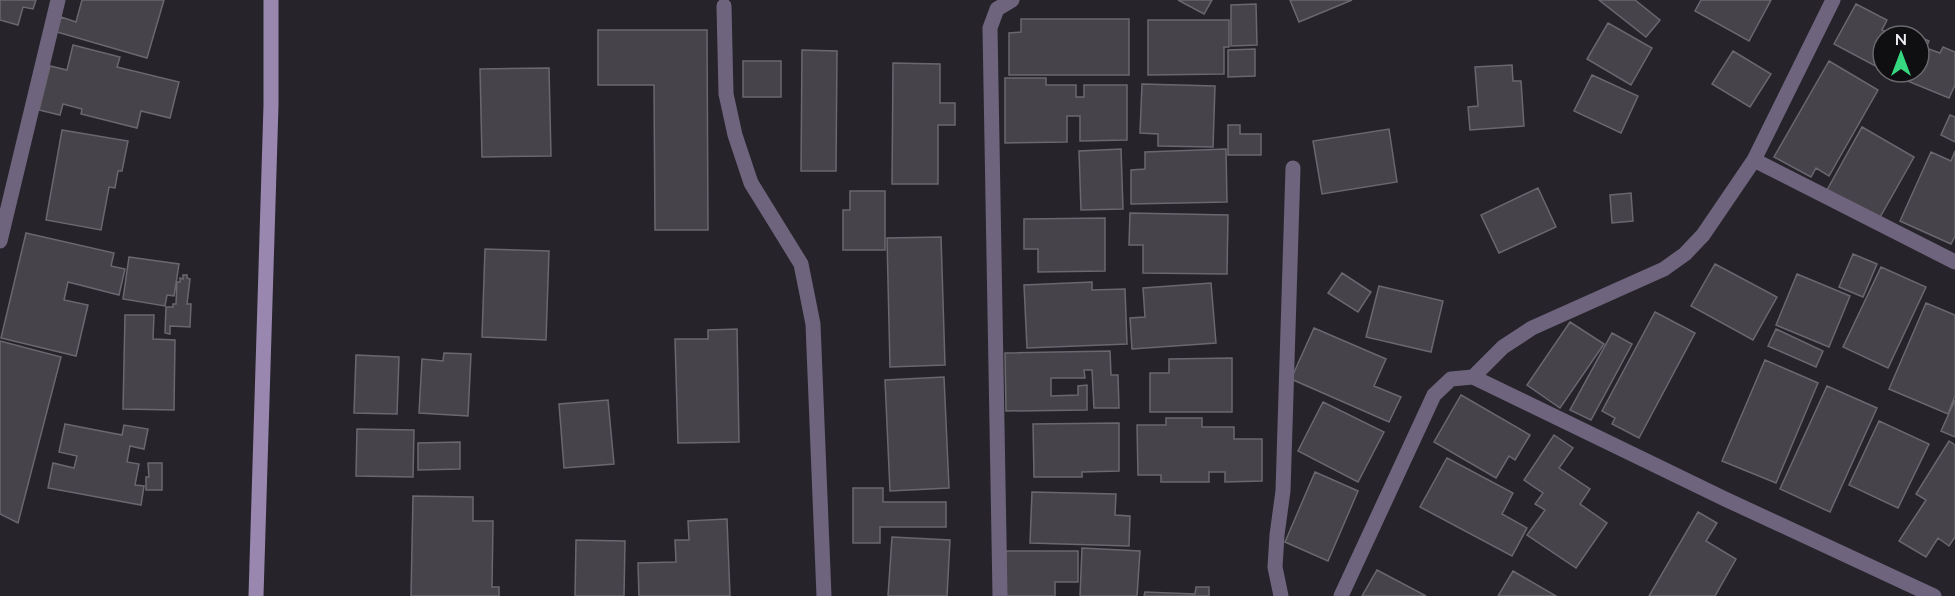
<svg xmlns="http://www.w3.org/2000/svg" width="1955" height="596" viewBox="0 0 1955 596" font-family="Lato,sans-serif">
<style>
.building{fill:#46434b;stroke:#6b676f;stroke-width:1.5}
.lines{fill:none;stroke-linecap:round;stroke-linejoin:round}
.lane{stroke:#6f647d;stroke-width:15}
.street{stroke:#6f647d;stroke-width:15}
.secondary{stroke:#9987b0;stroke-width:15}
</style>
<rect width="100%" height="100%" fill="#26242a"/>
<path class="building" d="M0,0H36L33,9L23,7L18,25L0,20Z
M82,0H164L147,58L57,32L61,17L76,22Z
M1178,0H1212L1204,14Z
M1290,0H1352L1299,22Z
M1599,0H1635L1660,20L1646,37Z
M1701,0H1771L1749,41L1695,11Z
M1256,4L1257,45L1231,46V5Z
M1856,4L1887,20L1882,30L1894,36H1883V70L1834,44Z
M1021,19H1129V75H1009V33L1021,32Z
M1148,20H1229V47H1224V74L1148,75Z
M1608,23L1652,48L1631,85L1587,59Z
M598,30H707L708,230H655L654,85H598Z
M1919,37L1929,41L1926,48L1940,53L1943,47L1955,52V85L1949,98L1898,77L1900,72H1919Z
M73,45L120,57L117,67L179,82L170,118L141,111L137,128L81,114L82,109L63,104L60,115L39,110L50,66L67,70Z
M1255,49V76L1228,77V50Z
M802,50L837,51L836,171H801Z
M1733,51L1771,74L1750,107L1712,84Z
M743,61H781V97H743Z
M1829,61L1878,90L1829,176L1816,168L1811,177L1774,157Z
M893,63L940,64V103H955V125H938V184H892Z
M1512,65L1513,81H1521L1524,126L1470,130L1468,107L1478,106L1475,67Z
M549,68L551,156L482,157L480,69Z
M1592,75L1638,96L1621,133L1574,111Z
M1005,78H1046V85H1076V97H1084V85H1127V140L1080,141V116H1067V142L1005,143Z
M1142,84L1215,86L1213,147L1158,146V134L1140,133Z
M1950,115L1955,117V142L1941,135Z
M1228,125H1240V134H1261V155H1228Z
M1862,127L1914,157L1879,219L1827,190Z
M1389,129L1397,182L1322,194L1313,141Z
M62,130L128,141L122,171H118L115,188L109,187L101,230L46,220Z
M1121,149L1123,209L1081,210L1079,151Z
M1226,149L1227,202L1131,204V170L1145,169V152Z
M1955,151V236L1951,244L1900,221L1931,152L1951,161Z
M1538,188L1556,227L1499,253L1481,215Z
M850,191H885V250H843V210H850Z
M1631,193L1633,221L1612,223L1610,195Z
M1130,213L1228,215L1227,274L1143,273V245H1129Z
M1105,218V271L1038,272V249H1024V219Z
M26,233L114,253L111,266L125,269L119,295L68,282L64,300L88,305L76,356L1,338Z
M941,237L945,365L890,367L887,238Z
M485,249L549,251L546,340L482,337Z
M1853,254L1877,264L1863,297L1839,287Z
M129,257L179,264L174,296L167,295L165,306L123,299Z
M1715,264L1777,297L1753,340L1691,306Z
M1881,267L1926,287L1888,368L1843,347Z
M1342,273L1371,292L1358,312L1328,293Z
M1797,274L1850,296L1829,347L1776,325Z
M183,275H187V278L190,279L187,304H191L190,327L170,326V334L165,333L166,307H173V304H176L177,282H180V278L183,279Z
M1092,282V290L1125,289L1127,344L1027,348L1024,285Z
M1211,283L1216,343L1132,349L1130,318L1145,317L1143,288Z
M1379,286L1443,301L1431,352L1366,337Z
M1926,303L1955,315V396L1948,414L1889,389Z
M1655,312L1695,333L1639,438L1612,424L1615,418L1602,411Z
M125,315H154L153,339L175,340L174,410L123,409Z
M1570,322L1604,344L1560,408L1527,385Z
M1314,328L1386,359L1374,386L1401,397L1389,422L1291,379Z
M737,329L739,442L678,443L675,339H708V330Z
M1776,329L1823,351L1816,367L1768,346Z
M1612,333L1632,344L1591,420L1570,410Z
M0,341L61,357L18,523L0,514Z
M1110,351L1111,375H1118L1119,408H1094L1092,370H1084L1085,378H1051V396L1078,395V386L1087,385V410L1006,411L1005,353Z
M444,353L471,354L468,416L419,413L422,359L443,361Z
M356,355L399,357L397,414L354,413Z
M1232,358V412H1150V373H1169V359Z
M1765,360L1818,383L1776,483L1722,461Z
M944,377L949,488L890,491L885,380Z
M1827,386L1877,408L1830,512L1780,489Z
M1461,395L1530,435L1515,460L1509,456L1496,478L1434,442Z
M608,400L614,464L564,468L559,404Z
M1955,400V437L1941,431Z
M1323,402L1384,432L1358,482L1298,451Z
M1166,418H1202V427H1234V439H1262V481L1225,482V472H1209V482H1161V475H1138L1137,425H1166Z
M1879,421L1929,444L1898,508L1849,485Z
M1119,423V471L1082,472V477H1034L1033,424Z
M65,424L122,435L124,425L148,429L144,449L130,446L127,462L139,464L135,485L144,486L141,505L48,488L53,463L74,468L77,456L59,452Z
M357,429L414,430L413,477L356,476Z
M1554,435L1573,448L1559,468L1590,489L1580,504L1607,523L1576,568L1527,535L1545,510L1535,504L1543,493L1524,480Z
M1949,441L1955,445V537L1949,546L1938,538L1926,557L1899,541L1926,500L1916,494Z
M460,442V469L418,470V443Z
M1447,458L1513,493L1502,514L1527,528L1512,556L1420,507Z
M148,463H162V490H146V477H149Z
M1315,472L1358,491L1328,561L1285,542Z
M853,488H883V502H946V527H880V543H853Z
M1032,492L1116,494L1115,515L1130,516L1129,546L1030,543Z
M413,496L473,497V521H493L492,587H499V596H411Z
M1698,512L1717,523L1706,541L1736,559L1715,596H1649Z
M727,519L730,596H639L638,563L676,562L675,540H689L688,521Z
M892,537L950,540L947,596H888Z
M576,540L625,541L624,596H575Z
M1082,548L1140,551L1137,596H1080Z
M1006,551H1078V582H1055V596H1006Z
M1377,570L1426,596H1362Z
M1513,571L1556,596H1498Z
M1196,587H1209V596H1144L1145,592L1195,594Z"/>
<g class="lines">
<path class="lane" d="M724,6L726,94L735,135L751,183L801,264L813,324L824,596"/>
<path class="street" d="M1754,160L1955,262
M0,241L58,0
M1473,377L1503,347L1532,328L1664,269L1685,254L1703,235L1754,160L1833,0
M1000,596L990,28L997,9L1012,0
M1281,596L1275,567L1277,535L1283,491L1293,168
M1341,596L1434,395L1451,379L1473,377L1725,499L1934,596"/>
<path class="secondary" d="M256,596L271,105V0"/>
</g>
<g transform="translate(1901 54)"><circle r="28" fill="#0f0e11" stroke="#69686c" stroke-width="1.5"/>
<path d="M0-4.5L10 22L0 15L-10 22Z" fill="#35d881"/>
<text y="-9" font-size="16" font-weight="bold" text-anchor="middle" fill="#f1eff4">N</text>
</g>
</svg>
